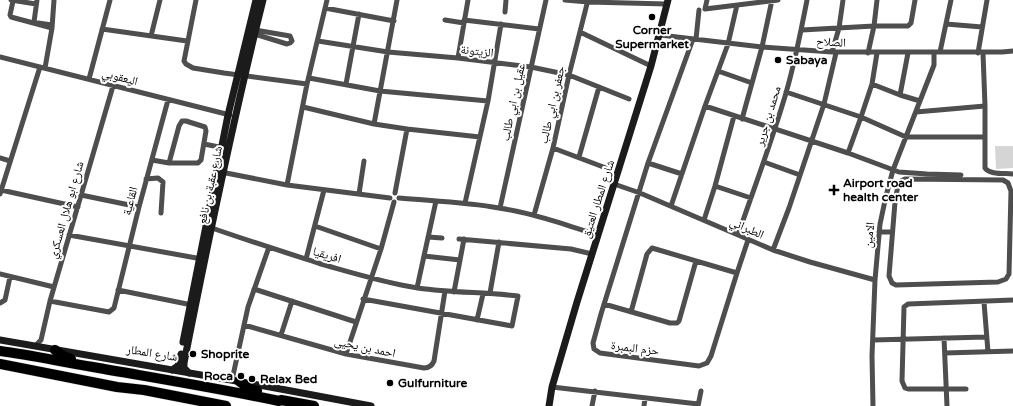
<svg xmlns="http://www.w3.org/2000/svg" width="1013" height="406" viewBox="0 0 1013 406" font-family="'Varela Round','Noto Naskh Arabic',sans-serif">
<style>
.green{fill:#d5d5d5}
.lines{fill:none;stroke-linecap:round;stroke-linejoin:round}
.highway-casing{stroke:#dbdbdb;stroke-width:11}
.street{stroke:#4e4e4e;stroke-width:5}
.secondary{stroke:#1b1b1b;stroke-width:7}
.highway{stroke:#000;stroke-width:10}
.poi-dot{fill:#000;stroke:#fff;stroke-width:1.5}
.labels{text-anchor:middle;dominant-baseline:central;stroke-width:4;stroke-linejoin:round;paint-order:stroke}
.poi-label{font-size:12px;font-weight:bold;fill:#000;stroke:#fff;text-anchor:start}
.street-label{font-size:12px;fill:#000;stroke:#fff}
</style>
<rect width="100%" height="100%" fill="#fff"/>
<path class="green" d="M995,146H1013V168L996,169Z"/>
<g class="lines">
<defs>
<path id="highway" d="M55,350L63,356L71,359
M0,351C31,355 62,362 93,367C155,378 217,388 279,401L281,400L314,406
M0,364L117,387L144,390L226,406
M239,381L247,387L257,391"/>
</defs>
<use href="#highway" class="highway-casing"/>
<path class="street" d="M11,0L36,4
M196,0L185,56L184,61L186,64L193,68L224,73L307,84
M565,0L588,2L667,4
M707,0L705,9L778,0
M13,1L10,15L11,17L52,28
M325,8L394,21
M505,12L506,0
M445,20L464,23
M464,20L539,29
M34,22L37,0
M38,23L52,25
M946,24L982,27
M102,29L187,41
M802,30L874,26H908L911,23L915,0
M580,32L651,66
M254,34L287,44L290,43L292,41L290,36L255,30
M660,35L762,47L832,52H1002L1013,51
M151,36L160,0
M693,39L648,163L601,314L593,343L594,349L600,353L699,366L707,363L711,356L737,273L748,240
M696,39L699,10
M318,41L388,52L458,58L531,67L569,75L629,99
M832,52L839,28L843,0
M940,52L951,0
M868,53L874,26L877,0
M978,53L987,0
M983,53L985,106V168C990,175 1004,173 1013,174
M0,57L230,115
M458,58L468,0
M45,68L52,28L54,0
M718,71L752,83
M309,78L380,91L488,101
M89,79L110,0
M346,84L359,14
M872,84L900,95L920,101
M786,92L861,117L906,137H985
M900,95L908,53
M705,106L848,153L899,172L927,174L961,175
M303,107L374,124L407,129L480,137
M916,112L985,106
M742,119L762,47L772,0
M374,124L397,0
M204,144L224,148
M553,148L606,168
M848,153L861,117L872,84L877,53
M579,157L599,87
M0,158L10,161
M152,160L169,163H198L201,160L206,131L205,127L186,121H182L179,126L169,163
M764,162L800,175
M648,163L682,174
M221,172L287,185L390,198
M146,179L158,178L163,182L161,213
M905,179L1003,180L1008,183L1011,191L1009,274L1006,279L998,282L896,285L892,283L889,276L895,202L898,185L901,181Z
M614,184L640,193L773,250L810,262L875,280
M287,185L307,84L327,0
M715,186L751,198
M1,190L78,207
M395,193L407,129
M0,194L40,67
M359,194L364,161
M81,195L139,207
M399,198C432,201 466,202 499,208C531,213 561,223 591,233L597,236
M465,203L488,101L501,24
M671,206L705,106L728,44L737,5
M500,208L546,0
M534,215L553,148L569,75L588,0
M704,220L715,186L734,116
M315,226L381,249
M209,227C246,240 284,252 321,264C353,273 385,283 418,288C452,293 485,292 518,296L512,326L363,299
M879,232H892
M69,235L202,259
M738,235C754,188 772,141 786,93C795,62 801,31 807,0
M428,237L442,238
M459,239L571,249L592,254
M773,250L789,208L824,104L836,53
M424,256L460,260
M306,259L324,190
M0,274L54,287
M417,288L436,201
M254,289L356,322
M118,290L192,305
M454,292L464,239
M490,293L499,242
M50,301L109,312L114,308L139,207L168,100
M984,302L988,352
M0,303L5,300L10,277
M604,304L670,323H677L679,321L696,261
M631,312L647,254L652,248L737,273
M477,320L483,294
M244,325L346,354L424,368C429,368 432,366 434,361L445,291
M281,335L292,301
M944,338L947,406
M873,340L986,337
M35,346L41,340L50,301L113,86
M945,353L1013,351
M346,354L381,249L394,202
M232,380L248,307L269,247
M552,387L698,404
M966,389H908L905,388L902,381L904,307L908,304L1013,300
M592,406L595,391
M644,406L645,398
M698,406L701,391
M873,406L872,356L875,280L880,224L886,196L893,170L934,65V52"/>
<path class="secondary" d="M0,340L270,387L371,406
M183,342L228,115L256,0
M172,370L178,366L181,354
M189,373L184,368V363C208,241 233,120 263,0
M549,406L552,387L577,302L651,66L668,0"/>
<use href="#highway" class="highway"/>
</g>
<g class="poi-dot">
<circle cx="652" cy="17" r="4"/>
<circle cx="778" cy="60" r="4"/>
<path d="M832 184h4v4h4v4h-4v4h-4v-4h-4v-4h4z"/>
<circle cx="193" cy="354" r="4"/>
<circle cx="241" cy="376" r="4"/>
<circle cx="252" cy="379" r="4"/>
<circle cx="390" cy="383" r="4"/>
</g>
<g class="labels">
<g class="poi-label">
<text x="652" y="30" text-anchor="middle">Corner<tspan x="652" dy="14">Supermarket</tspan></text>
<text x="786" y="60">Sabaya</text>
<text x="843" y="183">Airport road<tspan x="843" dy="14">health center</tspan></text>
<text x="201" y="354">Shoprite</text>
<text x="233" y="376" text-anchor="end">Roca</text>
<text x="260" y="379">Relax Bed</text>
<text x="398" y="383">Gulfurniture</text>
</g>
<g class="street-label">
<text transform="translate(831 42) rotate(3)">الصلاح</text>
<text transform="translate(477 51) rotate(6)">الزيتونة</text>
<text transform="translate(120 77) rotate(15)">اليعقوبي</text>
<text transform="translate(513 102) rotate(-78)">عقيل بن ابي طالب</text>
<text transform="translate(552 105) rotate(-77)">جعفر بن ابي طالب</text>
<text transform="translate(768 116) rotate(-73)">محمد بن جرير</text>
<text transform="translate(210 185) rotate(-78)">شارع عقبة بن نافع</text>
<text transform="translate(598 199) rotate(-72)">شارع المطار العتيق</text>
<text transform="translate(130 201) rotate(-75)">القاعية</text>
<text transform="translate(66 210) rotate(-74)">شارع ابو هلال العسكري</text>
<text transform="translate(747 228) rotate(24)">الطبراني</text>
<text transform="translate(869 235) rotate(-84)">الامين</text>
<text transform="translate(327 255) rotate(17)">افريقيا</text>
<text transform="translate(365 347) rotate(12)">احمد بن يحيى</text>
<text transform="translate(635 348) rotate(7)">حزم البمبرة</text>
<text transform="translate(152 353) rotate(9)">شارع المطار</text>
</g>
</g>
</svg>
